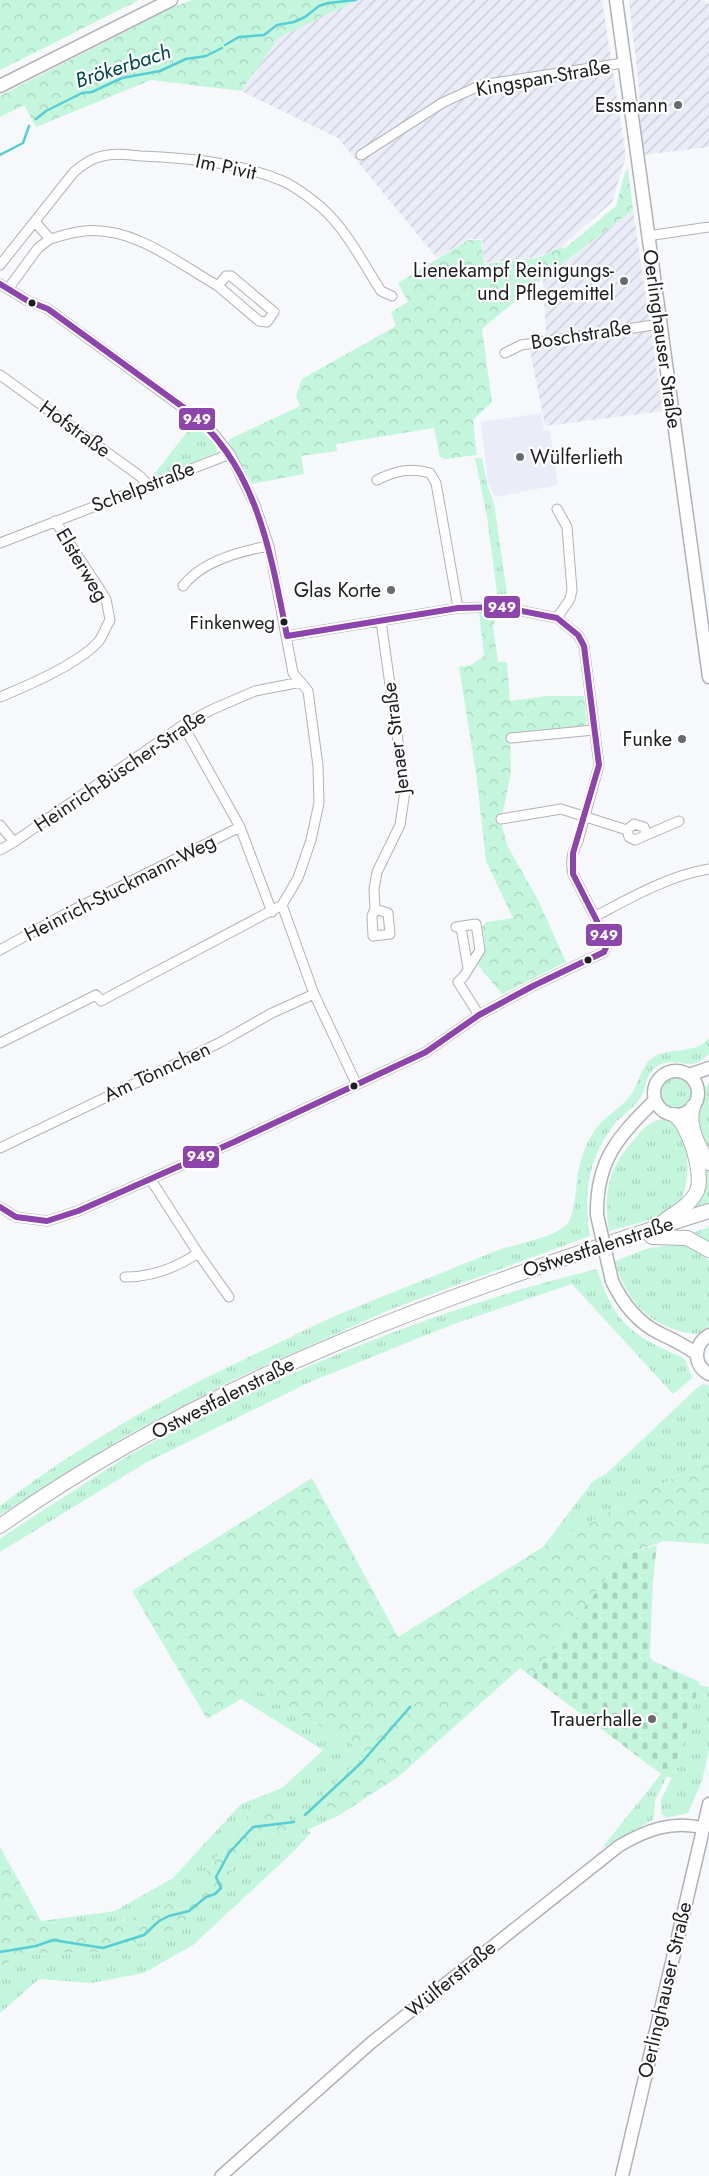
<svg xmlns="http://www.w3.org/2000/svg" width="709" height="2176" viewBox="0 0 709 2176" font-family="Jost,sans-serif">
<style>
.built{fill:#eaedf8}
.industrial{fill:url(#industrial-furrows)}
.grass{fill:url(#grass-tufts)}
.forest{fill:url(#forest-crowns)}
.cemetery{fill:url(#cemetery-stones)}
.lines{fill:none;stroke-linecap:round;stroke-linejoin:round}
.stream{stroke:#55cfd5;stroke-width:2.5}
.minor-casing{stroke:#b1b2b6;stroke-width:11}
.tertiary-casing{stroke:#b1b2b6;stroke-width:14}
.secondary-casing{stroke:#b1b2b6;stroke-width:15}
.primary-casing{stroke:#b1b2b6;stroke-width:16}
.minor{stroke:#fefeff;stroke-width:9}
.tertiary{stroke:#fefeff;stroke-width:11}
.secondary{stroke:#fefeff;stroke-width:12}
.primary{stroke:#fefeff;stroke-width:14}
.secondary-bridge-casing{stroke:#b1b2b6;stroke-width:15;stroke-linecap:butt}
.secondary-bridge{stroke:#fefeff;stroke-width:12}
.bus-1-casing{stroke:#fff;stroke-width:10}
.bus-1{stroke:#8e44ad;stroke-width:6}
.poi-dot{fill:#6a6a6e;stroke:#fff;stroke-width:2}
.bus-dot{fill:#1e1e22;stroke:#fff;stroke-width:2}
.labels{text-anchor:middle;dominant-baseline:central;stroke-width:4.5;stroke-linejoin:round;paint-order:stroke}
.bus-label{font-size:19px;fill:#1e1e22;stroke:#fff;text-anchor:end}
.street-label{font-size:20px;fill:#1e1e22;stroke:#fff}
.poi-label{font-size:20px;fill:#1e1e22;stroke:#fff;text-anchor:end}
.water-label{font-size:21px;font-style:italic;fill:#02474a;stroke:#fff}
.line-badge{stroke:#fff;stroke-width:2}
.badge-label{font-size:14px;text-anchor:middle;font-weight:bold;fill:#fff}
</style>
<defs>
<pattern id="industrial-furrows" width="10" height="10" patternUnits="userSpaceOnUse" patternTransform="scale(1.25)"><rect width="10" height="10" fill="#eaedf8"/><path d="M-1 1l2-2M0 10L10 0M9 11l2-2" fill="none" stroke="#c8cbd4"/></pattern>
<pattern id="grass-tufts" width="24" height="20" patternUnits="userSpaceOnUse" patternTransform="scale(1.25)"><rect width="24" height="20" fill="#c4f6dd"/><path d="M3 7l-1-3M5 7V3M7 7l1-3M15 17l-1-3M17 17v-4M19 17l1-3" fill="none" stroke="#a8d2bd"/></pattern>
<pattern id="forest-crowns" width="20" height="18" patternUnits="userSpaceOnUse" patternTransform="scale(1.25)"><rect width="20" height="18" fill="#c4f6dd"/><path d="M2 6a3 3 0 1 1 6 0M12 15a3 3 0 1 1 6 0" fill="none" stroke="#a8d2bd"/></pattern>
<pattern id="cemetery-stones" width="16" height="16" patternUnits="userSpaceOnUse" patternTransform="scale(1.25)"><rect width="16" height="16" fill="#c4f6dd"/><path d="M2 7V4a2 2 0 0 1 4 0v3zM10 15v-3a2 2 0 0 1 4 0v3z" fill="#a8d2bd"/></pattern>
</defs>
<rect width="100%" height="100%" fill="#f7f8fc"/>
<path class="built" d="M541,413L544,430H550L558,485L495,497L488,484L481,422Z"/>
<path class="industrial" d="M358,0H602L626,156L612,202L561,247L537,257L484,263L482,239H468L437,258L338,138L241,91L278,38Z
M629,0H703L709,4V147L642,155L639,88Z
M633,210L663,411L545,426L530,351L546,334L543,278Z"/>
<path class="grass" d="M194,423L217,446L216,453L151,478Z
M475,458H482L487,484L494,503L508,600H498L487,517Z
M709,1038V1054C705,1057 701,1061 697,1063C684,1067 672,1056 656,1067C644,1076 647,1090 639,1100C633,1108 624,1114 617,1121C588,1157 583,1192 590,1236L389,1310L237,1378L124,1437L0,1515V1506C85,1441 173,1392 270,1347C299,1333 329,1318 359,1306C405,1288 450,1269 496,1251C518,1243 545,1240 564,1227C577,1218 575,1183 579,1168C582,1155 587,1142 594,1131C604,1116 622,1108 632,1093C640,1081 641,1064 655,1056C672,1047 696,1055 709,1038Z
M661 1093a15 15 0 1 1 30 0a15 15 0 1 1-30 0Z
M709,1083V1149L698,1128V1111L702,1102L703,1090Z
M662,1119C667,1120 673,1120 676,1124C692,1141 692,1197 672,1211C661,1218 623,1227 609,1231C603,1196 608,1169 632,1142C641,1131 648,1122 662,1119Z
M704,1163L709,1171V1205L692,1211Z
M709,1227V1244L692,1233Z
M679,1244C691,1247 701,1251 709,1261V1329C696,1336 689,1334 676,1330C642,1319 624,1294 615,1261L649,1248Z
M597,1269C614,1323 632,1336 682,1357L686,1361L692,1378L673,1394L572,1284L451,1325L310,1382L147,1462L0,1552V1539C30,1518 61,1499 92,1479C108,1469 124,1458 140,1449C284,1370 438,1308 597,1269Z
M703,1384L709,1386V1459L543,1547L593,1481L606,1474L698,1387Z
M699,1685L709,1687V1750L702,1781L688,1813L666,1818L661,1813V1800L672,1778Z
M257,1690L367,1753L317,1799L338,1816L307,1830L311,1833L292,1853L193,1945L144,1973L91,1983L39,1979L0,2013V1969L14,1957L53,1952L219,1900L232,1869L260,1836L292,1831L254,1808L222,1849L190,1896L119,1922L83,1926L41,1921L115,1911L173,1878L241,1804L282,1788L323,1750L241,1699Z
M661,1774L667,1776L655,1800L654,1819L601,1849Z"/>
<path class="forest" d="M0,0H139L0,70Z
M192,0H358L278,38L241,91L151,80L36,127L24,105L0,117V96L171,8Z
M628,169L633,210L543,278L482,329L492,402L473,420L477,455L445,459L440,457L434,428L336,444L337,451L301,456L304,474L252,484L228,440L300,406L296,395L302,379L396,326L391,312L408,302L398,283L468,240H481L484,264L537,258L561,247L564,249L616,206L625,172Z
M479,612L498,614L493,626L498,662H507L510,701L547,696H584L587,723L579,729L510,735L511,773L501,821L507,845L538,900L566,962L502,994L477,964L485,946L482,927L486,922L513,918L486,861L477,780L459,667L471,665L484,656Z
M709,1459V1544L664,1541L624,1555L532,1677L520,1668L398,1777L338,1816L317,1799L367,1753L257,1690L207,1719L132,1591L312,1478L398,1637L543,1547Z
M254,1808L290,1810L292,1831L260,1836L232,1869L219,1900L165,1935L114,1952H53L15,1957L0,1969V1847L41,1921L83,1926L119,1922L190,1896L222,1849Z"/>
<path class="cemetery" d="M657,1545L653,1577L650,1657L653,1661L700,1682L672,1778L661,1774L532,1677L624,1555Z"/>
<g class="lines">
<path class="stream" d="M225,45L239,37L264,35L277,25L294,22L305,17L319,6L328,3L356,0
M36,119L46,111L82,93L92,92L122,78L160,71L186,59L206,56L222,48
M0,155L23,143L29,126
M305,1815L362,1762L410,1707
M0,1952L36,1946L53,1940L103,1948L144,1935L159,1921L169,1916L189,1911L206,1897L215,1894L221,1888L216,1877L229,1853L253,1827L294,1822"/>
<defs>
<path id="minor" d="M361,155L442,103L481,85L623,63
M647,236L709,227
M50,239C61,236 73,232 84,231C133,226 178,263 218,286L226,276H231L274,312L267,322L259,321L218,286
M0,265L74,172C80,167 87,161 96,158C110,152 127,155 141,156C188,158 236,162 280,180C294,185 310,198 321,207C347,230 363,263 381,291L392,296
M0,284L28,301L48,309L205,424L215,435L230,454L255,505L269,546L293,673L308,691L318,766L319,803L311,840L298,878L282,905L101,1001L96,995L0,1043
M8,289L38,248L50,239L35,222
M505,353L521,345L660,324
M0,375L141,477L148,485
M377,480C395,471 411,467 430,473L436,483L458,608
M557,509L567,527L572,590L570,599L557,618
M0,543L230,454
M183,586C201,562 240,551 269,546
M0,697C27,686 80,663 99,641C103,635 106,627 110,620L106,599L55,521
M183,725L240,827L272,912
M511,738L594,730
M501,819L561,809L627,830L629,837L635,840L679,821
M0,825L14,842
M627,830L634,824L644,827L646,834
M0,850L14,842L183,725L211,710L255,691L301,682
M282,905L314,994L356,1083
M375,909L388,913L390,934L373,936L372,916L375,909L374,889L377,872L400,825L405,791L381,621
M596,916C632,897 668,876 709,869
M456,927L476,924L480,950L464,976L458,982L479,1015
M461,927L468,968
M0,950L65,914L240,827
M0,1148L219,1043L272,1013L314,994
M0,1207L16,1217L47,1221L78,1211L234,1142L426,1052L479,1015L533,986L604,952L608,943L573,874C570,861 572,853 578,841L599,765L584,646L578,635L557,618L502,607L458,608L287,636
M198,1253L229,1297
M125,1277C153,1277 176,1268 198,1253L151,1180"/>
<path id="tertiary" d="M221,2176L372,2042L619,1846C646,1830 672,1820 704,1828"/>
<path id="secondary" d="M616,0L709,677
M0,86L171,0
M654 1093a22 22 0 1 1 44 0a22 22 0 1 1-44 0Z
M689,1075L709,1068
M597,1215C596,1160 618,1137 655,1100
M612,1281C622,1302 637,1322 659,1333C672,1339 684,1345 697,1354
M709,1335C693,1345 693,1365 709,1374
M622,2176L709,1804"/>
<path id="primary" d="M693,1107C687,1124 699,1149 709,1163
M665,1220C677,1212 691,1204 697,1191C704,1174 689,1124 674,1115
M652,1237L687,1238L709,1250
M0,1526C213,1375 462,1289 709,1211"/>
</defs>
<use href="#minor" class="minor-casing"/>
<use href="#tertiary" class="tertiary-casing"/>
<use href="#secondary" class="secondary-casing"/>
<use href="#primary" class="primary-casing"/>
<use href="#minor" class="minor"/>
<use href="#tertiary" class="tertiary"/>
<use href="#secondary" class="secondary"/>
<use href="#primary" class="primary"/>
<defs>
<path id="secondary-bridge" d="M597,1215L612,1281"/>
</defs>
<use href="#secondary-bridge" class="secondary-bridge-casing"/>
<use href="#secondary-bridge" class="secondary-bridge"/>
<defs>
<path id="bus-1" d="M0,284L28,301L48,309L187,410C257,464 271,555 287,636
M0,1207L16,1217L47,1221L78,1211L234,1142L426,1052L479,1015L533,986L604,952L608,943L573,874V853L599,765L584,646L578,635L557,618L502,607L458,608L287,636"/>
</defs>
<use href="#bus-1" class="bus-1-casing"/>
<use href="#bus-1" class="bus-1"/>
</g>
<g class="poi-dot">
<circle cx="678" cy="105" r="5"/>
<circle cx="624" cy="281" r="5"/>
<circle cx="520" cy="457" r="5"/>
<circle cx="391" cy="590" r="5"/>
<circle cx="682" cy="739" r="5"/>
<circle cx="652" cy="1719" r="5"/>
</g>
<g class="bus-dot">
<circle cx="32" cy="303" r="4.5"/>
<circle cx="284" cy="622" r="4.5"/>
<circle cx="588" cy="960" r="4.5"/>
<circle cx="354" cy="1086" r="4.5"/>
</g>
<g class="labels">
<g class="bus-label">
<text x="275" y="622">Finkenweg</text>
</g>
<g class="street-label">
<text transform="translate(543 78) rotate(-10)">Kingspan-Straße</text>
<text transform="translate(226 167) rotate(12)">Im Pivit</text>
<text transform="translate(581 335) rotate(-9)">Boschstraße</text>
<text transform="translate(662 339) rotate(82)">Oerlinghauser Straße</text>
<text transform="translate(75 429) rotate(36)">Hofstraße</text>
<text transform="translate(143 487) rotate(-21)">Schelpstraße</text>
<text transform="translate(82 565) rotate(59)">Elsterweg</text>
<text transform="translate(396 738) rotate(-97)">Jenaer Straße</text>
<text transform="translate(120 771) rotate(-34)">Heinrich-Büscher-Straße</text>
<text transform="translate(120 888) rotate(-27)">Heinrich-Stuckmann-Weg</text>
<text transform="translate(157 1072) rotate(-25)">Am Tönnchen</text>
<text transform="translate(598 1247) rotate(-18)">Ostwestfalenstraße</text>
<text transform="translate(223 1398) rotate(-27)">Ostwestfalenstraße</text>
<text transform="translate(451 1979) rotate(-39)">Wülferstraße</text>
<text transform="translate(665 1990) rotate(-77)">Oerlinghauser Straße</text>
</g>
<g class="poi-label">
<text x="668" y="105">Essmann</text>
<text x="614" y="270">Lienekampf Reinigungs-<tspan x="614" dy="23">und Pflegemittel</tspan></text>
<text x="530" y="457" text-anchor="start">Wülferlieth</text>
<text x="381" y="590">Glas Korte</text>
<text x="672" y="739">Funke</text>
<text x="642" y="1719">Trauerhalle</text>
</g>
<g class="water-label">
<text transform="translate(123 66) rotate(-18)">Brökerbach</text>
</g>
</g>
<g class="line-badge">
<rect x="178" y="407" width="38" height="24" rx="5" fill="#8e44ad"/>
<rect x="483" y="595" width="38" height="24" rx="5" fill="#8e44ad"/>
<rect x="585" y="923" width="38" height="24" rx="5" fill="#8e44ad"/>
<rect x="182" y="1145" width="38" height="24" rx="5" fill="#8e44ad"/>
</g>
<g class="badge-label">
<text x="197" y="424">949</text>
<text x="502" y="612">949</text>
<text x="604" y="940">949</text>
<text x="201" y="1161">949</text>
</g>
</svg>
